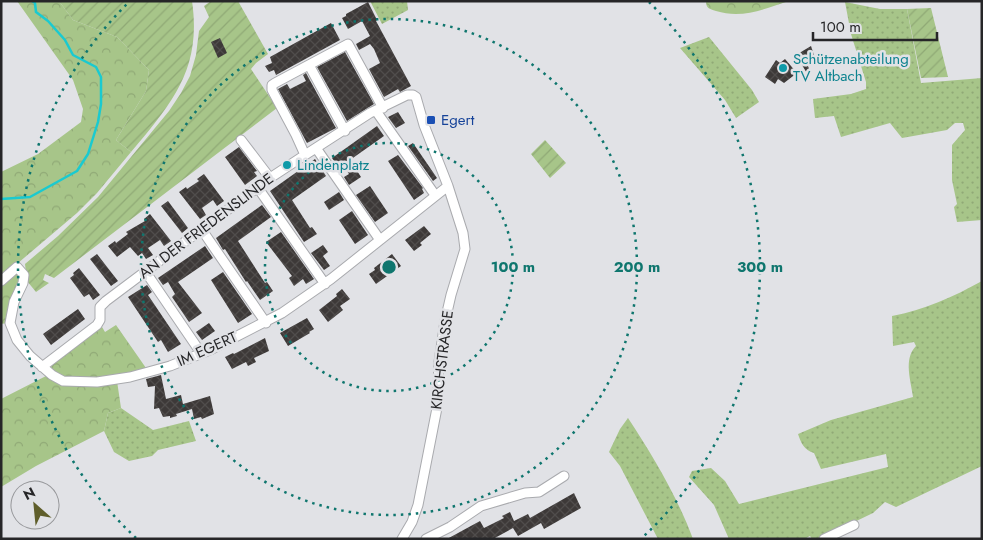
<svg xmlns="http://www.w3.org/2000/svg" width="983" height="540" viewBox="0 0 983 540" font-family="Jost,sans-serif">
<style>
.grass{fill:url(#grass-dots)}
.forest{fill:url(#forest-crowns)}
.garden{fill:url(#garden-furrows)}
.lines{fill:none;stroke-linecap:round;stroke-linejoin:round}
.stream{stroke:#1acad0;stroke-width:2.5}
.building{fill:url(#building-cross-hatch)}
.street-casing{stroke:#a9aaae;stroke-width:11}
.street{stroke:#fff;stroke-width:9}
.ring{fill:none;stroke:#0f766e;stroke-width:2.5;stroke-dasharray:2.5 5}
.culture-dot{fill:#0f9aa8;stroke:#e1e2e6;stroke-width:2}
.transit-dot{fill:#1a4fb4;stroke:#e1e2e6;stroke-width:2}
.labels{text-anchor:middle;dominant-baseline:central;stroke-width:5;stroke-linejoin:round;paint-order:stroke}
.culture-label{font-size:15px;fill:#0d838f;stroke:#e1e2e6;text-anchor:start}
.transit-label{font-size:15px;fill:#164399;stroke:#e1e2e6;text-anchor:start}
.street-label{font-size:15px;fill:#262628;stroke:#e1e2e6}
.centre{fill:#0f766e;stroke:#e1e2e6;stroke-width:2.5}
.ring-label{font-size:15px;text-anchor:middle;font-weight:bold;fill:#0f766e;stroke:#e1e2e6;stroke-width:5;stroke-linejoin:round;paint-order:stroke}
</style>
<defs>
<pattern id="grass-dots" width="8" height="8" patternUnits="userSpaceOnUse" patternTransform="scale(1.25)"><rect width="8" height="8" fill="#a7c589"/><path d="M2 2h.1M6 6h.1" fill="none" stroke="#90a976" stroke-width="1.8" stroke-linecap="round"/></pattern>
<pattern id="forest-crowns" width="20" height="18" patternUnits="userSpaceOnUse" patternTransform="scale(1.25)"><rect width="20" height="18" fill="#a7c589"/><path d="M2 6a3 3 0 1 1 6 0M12 15a3 3 0 1 1 6 0" fill="none" stroke="#90a976"/></pattern>
<pattern id="garden-furrows" width="10" height="10" patternUnits="userSpaceOnUse" patternTransform="scale(1.25)"><rect width="10" height="10" fill="#a7c589"/><path d="M-1 1l2-2M0 10L10 0M9 11l2-2" fill="none" stroke="#90a976"/></pattern>
<pattern id="building-cross-hatch" width="8" height="8" patternUnits="userSpaceOnUse" patternTransform="scale(1.25)"><rect width="8" height="8" fill="#3d3938"/><path d="M0 0l8 8M0 8l8-8" fill="none" stroke="#504d4c"/></pattern>
</defs>
<rect width="100%" height="100%" fill="#e1e2e6"/>
<path class="grass" d="M370,1H407L408,10L382,24Z
M845,2L880,9H907L921,83L982,78V220L957,222L954,207L957,204L952,180V145L965,130L963,123H955L947,130L902,138L890,123L841,137L834,116L815,118L813,99L851,94L866,89V82L851,34Z
M709,37L752,90L759,102L736,118L725,100L680,48Z
M982,281V466L896,507L885,502L873,513L819,539H812L810,536L804,539H729L714,505L689,477L692,471L711,468L725,481L739,504L888,467L886,454L821,469L814,453C804,450 801,443 798,434L831,420L913,397C911,381 903,359 916,346L914,342L893,346L892,316C924,310 953,297 982,281Z
M121,408L153,430L189,421L196,441L158,450L152,456L129,461L114,452L104,431L108,413Z
M628,418C653,456 677,496 693,539H658L620,466L609,452L620,429Z"/>
<path class="forest" d="M17,1H59L73,20L117,37L149,70L146,91L116,140L131,152L97,193L77,213L11,269L21,277L8,323L1,324V172L38,154L81,122L83,109L73,80Z
M706,1H789C764,9 742,19 716,11C709,9 706,8 706,1Z
M116,325L146,368L145,371C127,374 108,378 90,379C80,380 40,378 54,360L102,327L105,332Z
M48,375L117,381L121,408L108,413L104,431L36,466L1,487V399Z"/>
<path class="garden" d="M59,1H192C202,69 172,103 131,152L116,140L146,91L149,70L117,37L73,20Z
M211,1H238L268,54L256,63L251,69L277,108L54,278L45,274L43,280L49,283L36,292L27,281L25,264L58,236L98,197L169,111L181,93L190,76L196,55L199,31L209,17L204,6Z
M931,8L948,77L921,78L907,9Z
M545,140L566,163L550,178L531,154Z"/>
<g class="lines">
<path class="stream" d="M1,199L30,197L77,171L88,154L98,122L101,104V77L96,67L73,55L65,40L48,21L36,12L35,3L32,1"/>
</g>
<path class="building" d="M368,2L377,20L376,21L411,86L400,92L398,89L384,97L369,69L380,63L374,49L370,44L359,50L356,44L370,36L362,21L348,29L342,18L346,16V14Z
M331,23L340,40L276,75L274,70L269,72L265,66L272,63L270,57Z
M220,38L227,53L218,58L211,42Z
M811,46L814,55L805,58L811,74L808,75L796,55Z
M345,52L374,104L347,121L317,67Z
M785,59L797,73L784,83L778,79L775,84L765,77L776,60L780,63Z
M306,73L336,128L307,143L278,89L287,84L290,89L306,81L303,75Z
M398,112L405,123L396,128L388,117Z
M377,126L384,136L350,160L361,177L349,185L344,177L349,174L341,162L337,165L332,158Z
M413,143L437,178L433,181L408,146Z
M239,147L257,171L254,172L257,176L245,185L225,157Z
M398,155L423,188L422,189L424,193L414,200L388,161Z
M315,159L326,176L292,200L310,228L312,227L317,234L304,242L270,191Z
M204,174L224,201L217,206L213,200L202,208L206,215L200,219L179,192L186,187L187,189L199,181L197,179Z
M370,186L388,213L375,222L356,195Z
M339,192L344,200L329,210L324,202Z
M168,201L188,228L182,233L161,206Z
M262,205L271,217L238,241L265,283L267,282L273,291L260,300L247,281L246,282L225,249L223,250L216,238Z
M352,211L368,235L355,244L339,220Z
M150,214L171,241L164,246L160,240L148,248L153,255L146,259L142,253L138,256L130,247L117,257L108,246L115,241L116,243L128,234L126,232L145,221L144,219Z
M424,226L431,234L420,243L422,245L414,251L405,240Z
M281,232L314,279L306,284L303,279L294,286L289,278L292,276L266,242Z
M323,245L328,252L323,256L330,266L324,270L311,253Z
M205,246L213,258L178,282L202,313L189,322L172,297L175,294L168,282L163,285L158,278Z
M97,254L118,281L111,286L90,259Z
M392,254L401,266L376,284L369,274L375,270L374,268Z
M79,268L100,295L93,300L89,294L84,297L70,278L74,275L73,273Z
M223,272L252,314L238,323L211,280Z
M147,285L152,292L148,295L181,344L168,352L161,340L158,342L128,297Z
M342,289L350,299L340,306L343,310L328,322L319,310L337,296L336,294Z
M78,309L85,319L51,345L43,334Z
M307,318L314,329L309,332L310,333L288,346L280,333Z
M209,323L215,331L202,340L196,332Z
M265,338L269,351L254,358L256,362L248,366L246,362L232,369L225,357L233,353L234,354Z
M161,375L166,399L181,395L183,404L210,396L214,414L202,419L201,417L194,419L192,409L176,414L177,416L170,418V416L163,417L159,408L154,409L155,386L148,387L146,379Z
M574,493L581,508L544,529L541,523L518,536L513,528L493,539H447L480,521L484,528L504,518L502,516L510,512L514,521L528,514L530,518Z"/>
<g class="lines">
<defs>
<path id="street" d="M309,65L345,131
M376,111L435,195
M241,140L270,178
M316,148L380,240
M305,155L296,135L272,90V85L275,83L348,44L383,108
M258,188L325,284
M202,230L266,323
M145,271L201,353
M1,281L17,267L24,275L23,283L14,302L10,323L17,340L30,356L52,375L63,381L97,382L130,377L170,366L210,350L282,313L331,279L448,186
M42,367L97,325L100,320V307L106,301L270,178L305,155L370,113L407,95H413L416,97L424,125L448,186L463,233L465,249L451,295L445,321L439,362L437,408L418,505L412,522L402,539
M426,539L450,527L481,506L525,493L539,492L564,476
M824,539L854,525"/>
</defs>
<use href="#street" class="street-casing"/>
<use href="#street" class="street"/>
</g>
<g class="ring">
<circle cx="389" cy="267" r="124"/>
<circle cx="389" cy="267" r="248"/>
<path d="M136 538A371 371 0 0 1 129 2M649 2A371 371 0 0 1 642 538"/>
</g>
<g class="culture-dot">
<circle cx="783" cy="68" r="5"/>
<circle cx="287" cy="165" r="5"/>
</g>
<rect class="transit-dot" x="426" y="115" width="10" height="10" rx="2.5"/>
<g class="labels">
<g class="culture-label">
<text x="793" y="59">Schützenabteilung<tspan x="793" dy="17">TV Altbach</tspan></text>
<text x="297" y="165">Lindenplatz</text>
</g>
<g class="transit-label">
<text x="441" y="120">Egert</text>
</g>
<g class="street-label">
<text transform="translate(206 226) rotate(-37)">AN DER FRIEDENSLINDE</text>
<text transform="translate(207 349) rotate(-24)">IM EGERT</text>
<text transform="translate(442 360) rotate(-83)">KIRCHSTRASSE</text>
</g>
</g>
<circle cx="389" cy="267" r="8" class="centre"/>
<g class="ring-label">
<text x="513" y="272">100 m</text>
<text x="637" y="272">200 m</text>
<text x="760" y="272">300 m</text>
</g>
<rect width="983" height="540" fill="none" stroke="#262628" stroke-width="5"/>
<g transform="translate(35 505) rotate(333)"><circle r="24" fill="#e1e2e6" stroke="#96979a"/>
<path d="M0-4L9 19L0 12L-9 19Z" fill="#5f5e2b"/>
<text y="-8" font-size="14" font-weight="bold" text-anchor="middle" fill="#262628">N</text>
</g>
<path d="M813 32v8h124v-8" fill="none" stroke="#262628" stroke-width="2.5"/>
<text x="820" y="32" font-size="15" fill="#262628" stroke="#e1e2e6" stroke-width="4" paint-order="stroke">100 m</text>
</svg>
